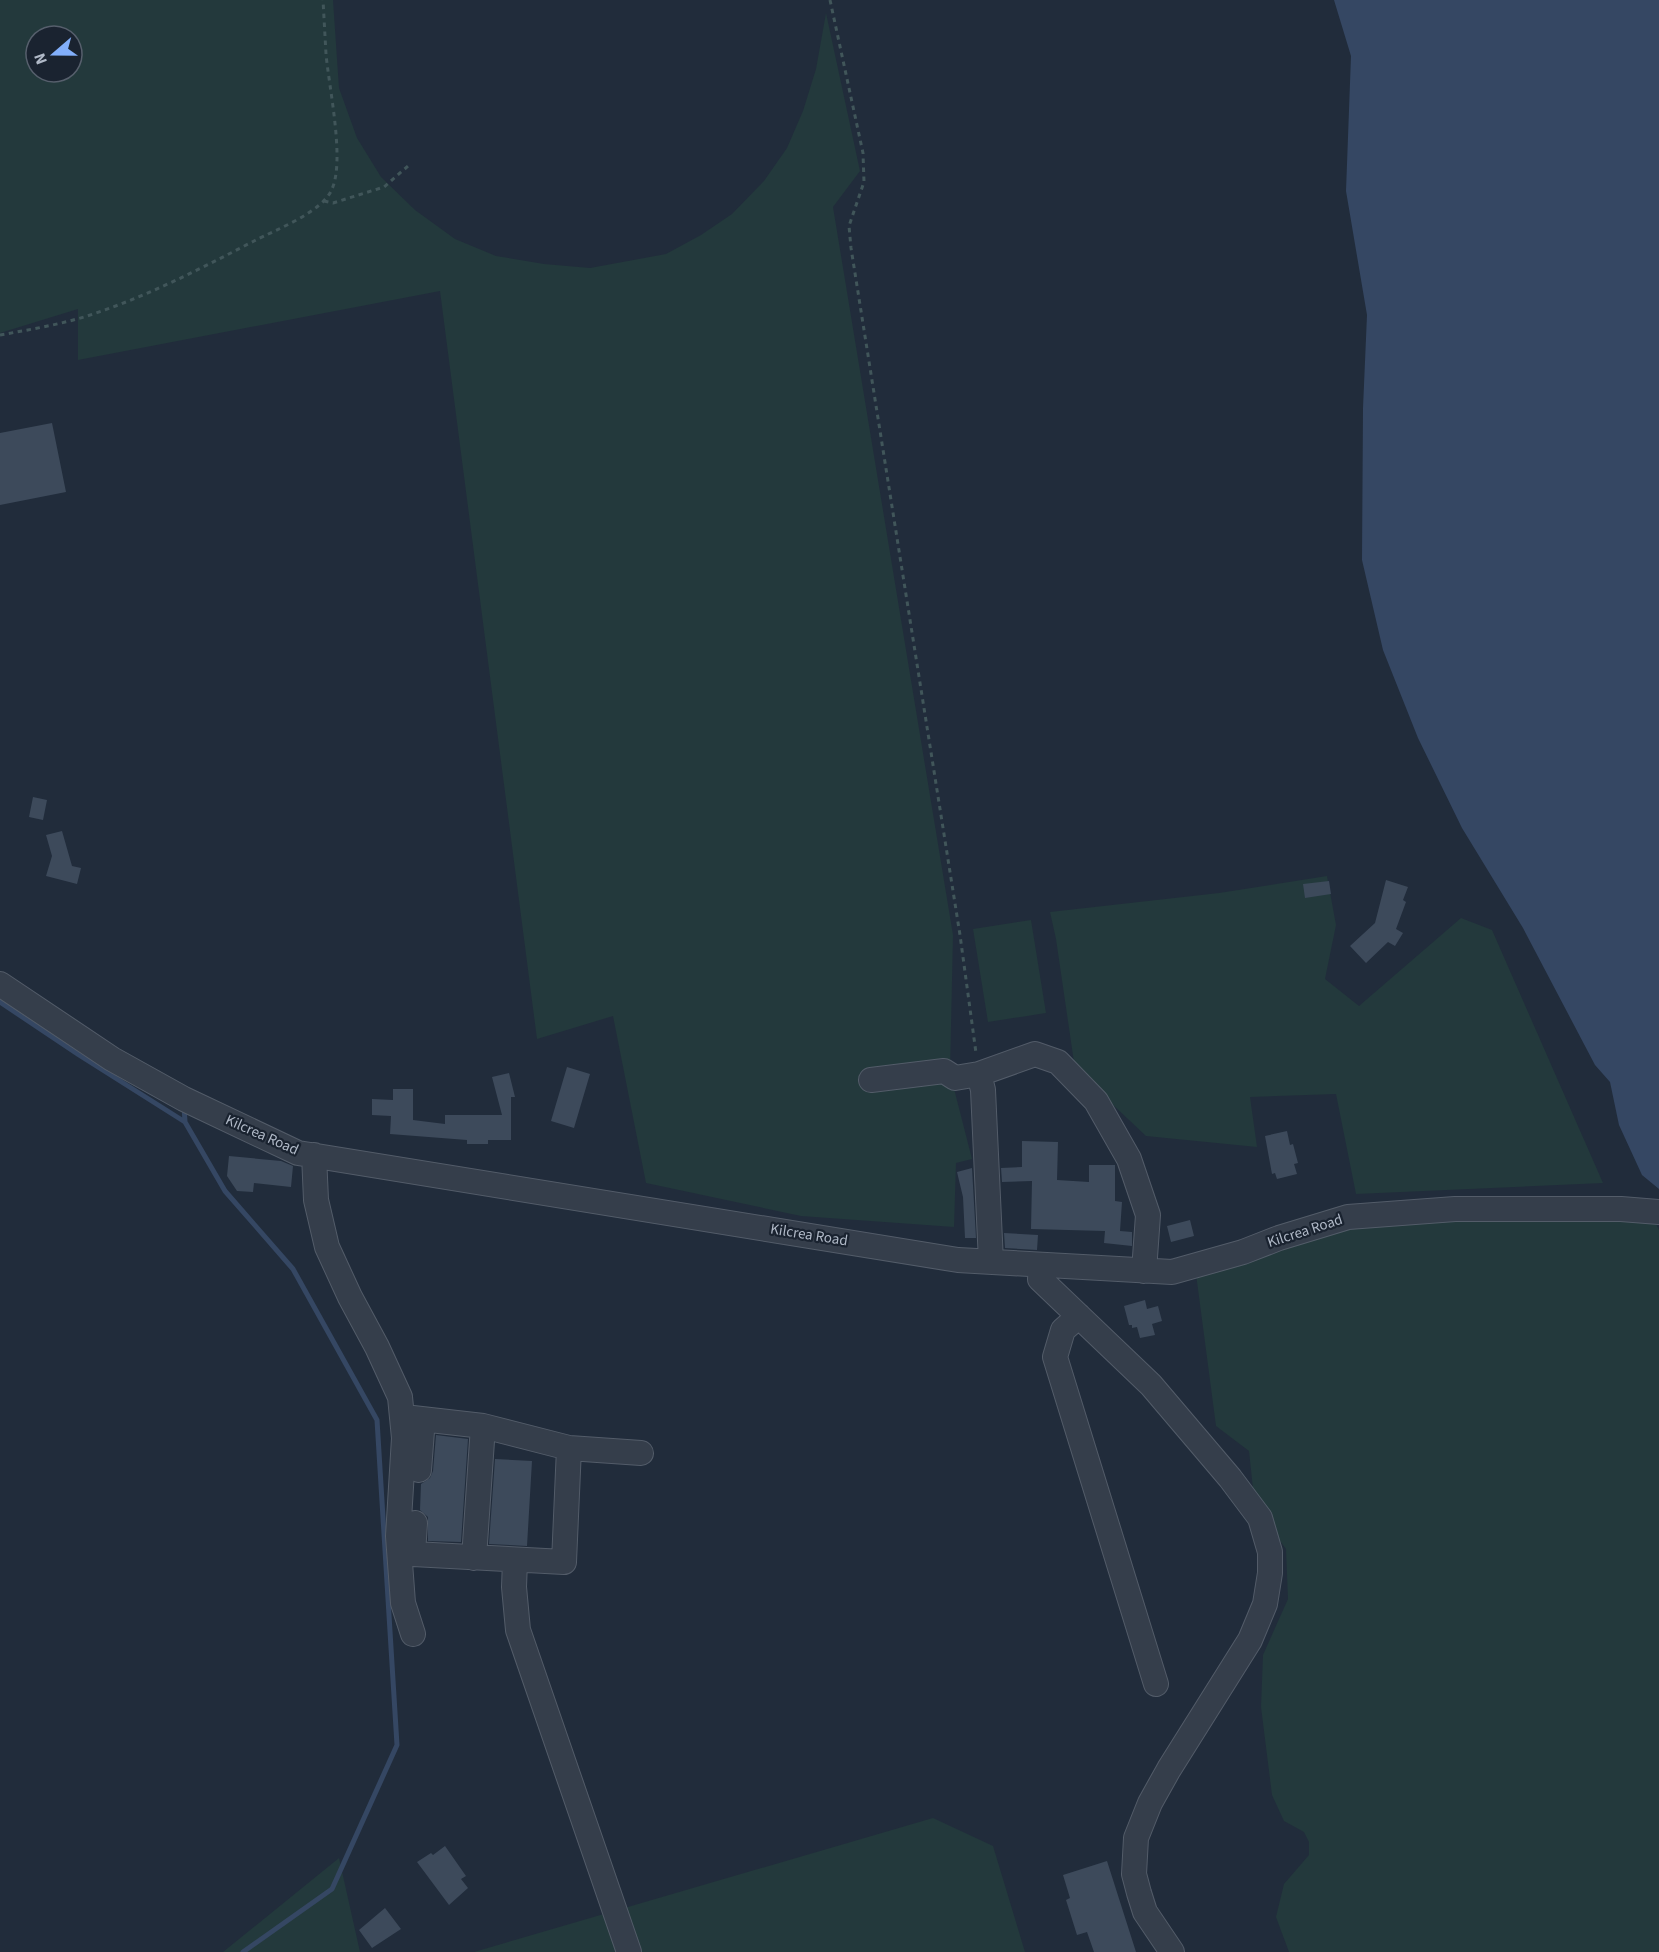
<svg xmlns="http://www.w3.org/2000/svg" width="1659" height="1952" viewBox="0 0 1659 1952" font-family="'Source Sans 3',sans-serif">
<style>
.green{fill:#23393c;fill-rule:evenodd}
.water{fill:#354763}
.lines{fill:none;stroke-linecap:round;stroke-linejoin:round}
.stream{stroke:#354763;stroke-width:5}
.building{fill:#3d4a5b}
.minor-casing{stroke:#535c69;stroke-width:26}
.path{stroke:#41565a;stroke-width:3;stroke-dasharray:4.5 4.5;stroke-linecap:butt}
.minor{stroke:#353e4b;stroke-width:24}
.labels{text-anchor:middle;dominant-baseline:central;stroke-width:4.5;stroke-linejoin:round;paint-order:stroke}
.street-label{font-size:15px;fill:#b0b9c7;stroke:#1a2330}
</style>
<rect width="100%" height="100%" fill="#212c3b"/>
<path class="green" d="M0,0H333L339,88L357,138L381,177L415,210L455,239L496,256L544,264L590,268L666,254L701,235L732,214L764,181L787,148L803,111L816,69L826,13L860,171L833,207L953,935L950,1073L972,1159L956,1163L954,1227L801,1216L646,1183L613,1016L537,1039L440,291L78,360V309L0,333ZM36,36H72V72H36Z
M1327,876L1336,925L1325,979L1359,1006L1461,918L1492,930L1603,1183L1356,1194L1336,1094L1250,1097L1257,1147L1146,1136L1075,1069L1056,939L1050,912L1219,893Z
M1031,920L1046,1013L988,1022L973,929Z
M1654,1220L1659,1230V1952H1289L1276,1917L1284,1884L1309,1855V1842L1304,1832L1284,1821L1272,1795L1261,1707L1263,1655L1288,1599L1286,1549L1264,1519L1254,1498L1249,1451L1216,1426L1196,1274L1247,1262L1333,1232L1381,1222Z
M933,1818L993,1846L1025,1952H474Z
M339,1858L360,1952H223Z"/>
<path class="water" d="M1334,0H1659V1189L1642,1175L1619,1125L1610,1082L1595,1065L1523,928L1462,828L1418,738L1383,650L1362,560L1363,408L1367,315L1346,191L1351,56Z"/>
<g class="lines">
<path class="stream" d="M0,1002L79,1055L185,1122
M184,1106L185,1122L225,1191L293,1269L377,1420L397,1745L332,1889L243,1952"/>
</g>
<path class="building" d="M52,423L66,492L0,505V433Z
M33,797L47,800L43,820L29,817Z
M62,831L72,866L81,868L77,884L46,876L52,856L46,835Z
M1386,880L1408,887L1403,900L1406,902L1396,929L1403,933L1395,946L1388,942L1366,963L1350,946L1375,923Z
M1329,881L1331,894L1305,898L1303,884Z
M567,1067L590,1074L574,1128L551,1121Z
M509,1073L515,1097H511V1140H488V1144H467V1140L390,1134L391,1116L372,1115V1099L393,1100V1089H413V1120L445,1124V1115H502L492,1077Z
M1287,1131L1290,1145L1293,1144L1298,1163L1294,1164L1297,1174L1277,1179L1275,1173L1272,1174L1265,1136Z
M1022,1141L1058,1142L1057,1180L1089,1182V1165H1115V1201L1122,1202L1120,1231L1132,1232V1246L1104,1243L1105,1231L1031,1229L1032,1181L1002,1182L1001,1168L1022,1167Z
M229,1156L281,1161L293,1166L291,1187L254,1183L253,1192L237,1191L227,1176Z
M972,1168L976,1238H965L963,1197L957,1172Z
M1190,1220L1194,1236L1171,1242L1167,1226Z
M1004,1233L1038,1235L1037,1250L1005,1248Z
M1145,1300L1147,1309L1158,1306L1162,1321L1152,1324L1155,1335L1140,1338L1137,1327L1132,1328V1325H1129L1124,1306Z
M436,1435L468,1439L461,1542L428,1541V1517L420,1510L421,1484L430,1478L433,1471Z
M495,1459L532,1461L527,1546L489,1544Z
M445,1846L466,1876L461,1879L468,1888L449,1905L417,1862L431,1853L433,1855Z
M1107,1861L1136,1952H1094L1087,1932L1077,1935L1066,1900L1070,1898L1063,1875Z
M385,1908L401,1929L372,1948L359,1930Z"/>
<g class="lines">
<defs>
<path id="minor" d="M0,984L112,1059L184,1099L298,1153L958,1260L1172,1272L1243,1252L1279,1238L1348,1217L1455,1209H1621L1659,1212
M871,1080L944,1071L955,1078L979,1074
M314,1155L316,1200L327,1247L350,1297L377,1347L400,1397L404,1438L398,1536L403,1603L413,1634
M991,1262L983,1090L979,1074L1035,1054L1058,1062L1096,1101L1129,1159L1148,1215L1144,1271
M1041,1265L1040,1279L1151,1385L1230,1478L1260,1518L1270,1552V1573L1265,1604L1250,1640L1169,1769L1150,1803L1136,1838L1134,1874L1139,1893L1145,1912L1172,1952
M1079,1316L1063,1330L1055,1357L1156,1684
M404,1417L483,1426L569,1448L641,1453
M419,1470L422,1431
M415,1523L413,1554L564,1562L569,1448
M474,1558L483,1426
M515,1561L514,1587L518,1630L629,1952"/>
</defs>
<use href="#minor" class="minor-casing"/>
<path class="path" d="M830,0L863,153L864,182L849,226L851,248L960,935L976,1053
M324,201L333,203L384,187L408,166
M0,335C28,330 57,325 84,317C144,298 198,270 254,241C275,230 323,212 332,189C345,160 329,88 326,54C325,36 324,18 323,0"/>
<use href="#minor" class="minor"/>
</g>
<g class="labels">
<g class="street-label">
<text transform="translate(262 1135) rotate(24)">Kilcrea Road</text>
<text transform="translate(1305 1231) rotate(-18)">Kilcrea Road</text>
<text transform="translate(809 1235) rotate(9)">Kilcrea Road</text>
</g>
</g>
<g transform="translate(54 54) rotate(250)"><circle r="28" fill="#1a2330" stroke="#565f6c" stroke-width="1.5"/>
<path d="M0-4.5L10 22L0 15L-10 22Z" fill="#82affb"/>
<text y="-9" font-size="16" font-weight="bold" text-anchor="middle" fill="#b0b9c7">N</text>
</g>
</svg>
